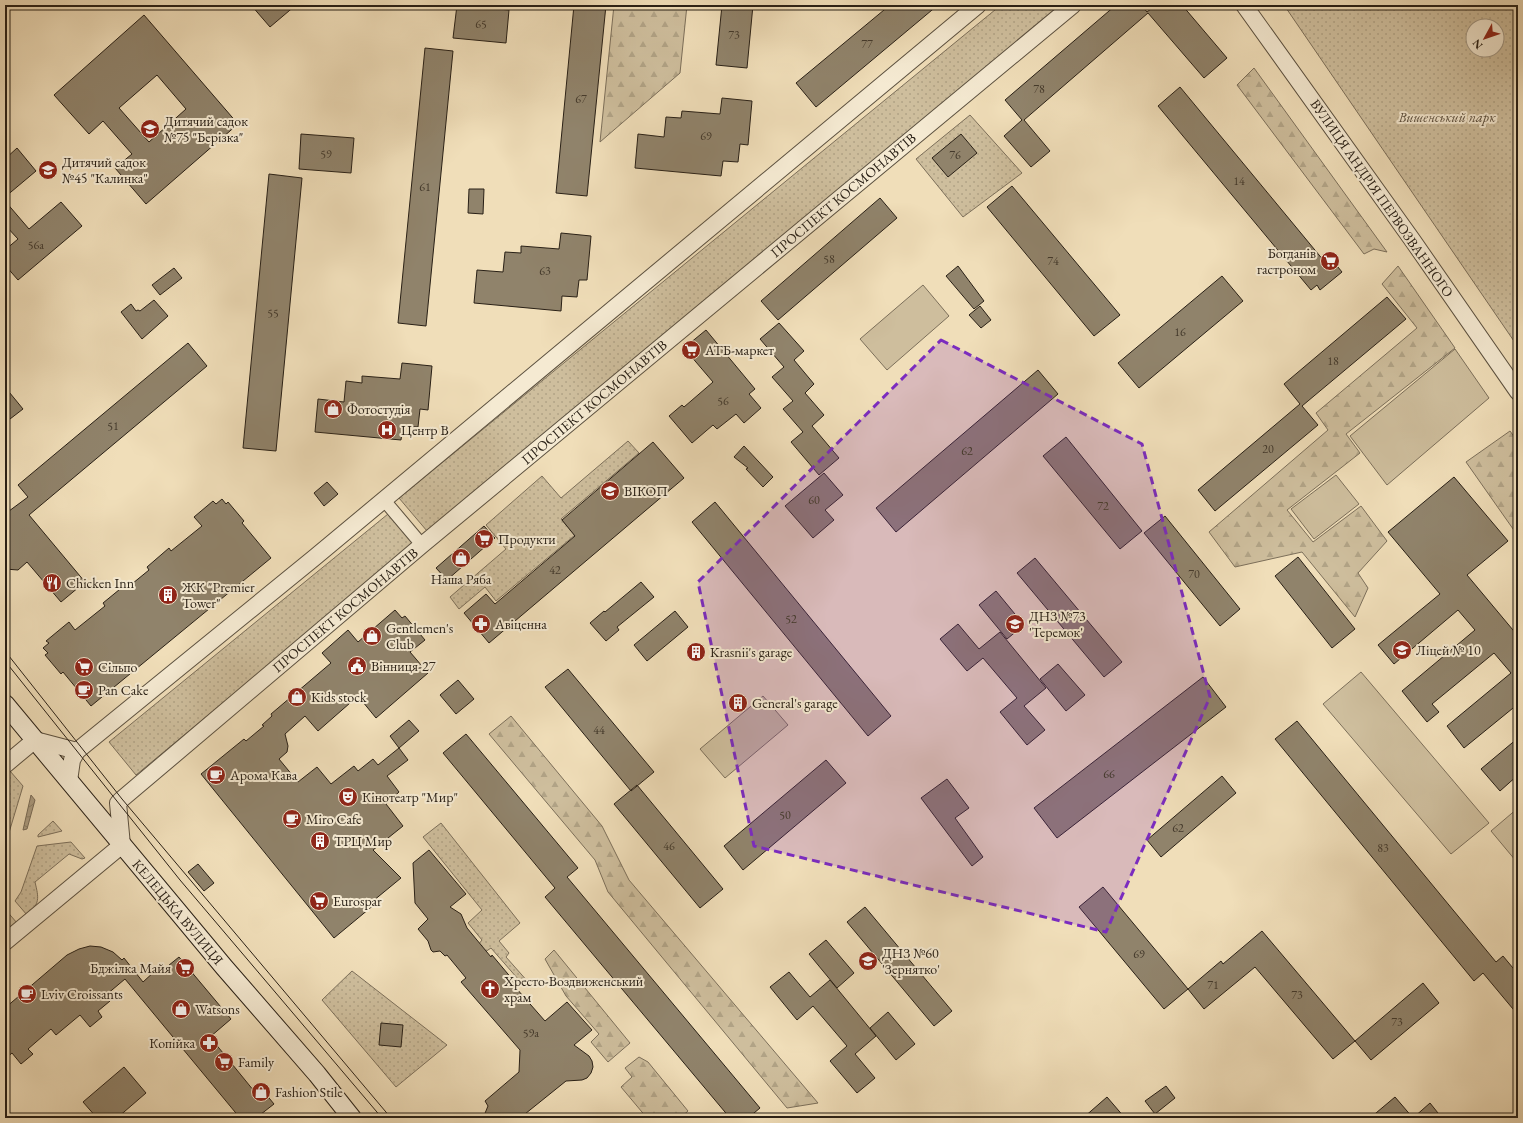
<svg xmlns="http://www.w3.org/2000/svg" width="1523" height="1123" viewBox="0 0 1523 1123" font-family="'EB Garamond',serif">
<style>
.grass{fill:url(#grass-dots);stroke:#7c6f5a;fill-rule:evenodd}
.forest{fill:url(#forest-firs);stroke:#7c6f5a}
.pitch{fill:#cebe9d;stroke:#7c6f5a}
.water{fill:url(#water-waves);stroke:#786b57}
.building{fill:#90836b;stroke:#292016;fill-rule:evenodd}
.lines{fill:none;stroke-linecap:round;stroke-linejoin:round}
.minor-casing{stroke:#5b503f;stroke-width:14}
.tertiary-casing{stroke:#5b503f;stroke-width:18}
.secondary-casing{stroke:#292016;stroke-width:20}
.minor{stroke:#f5ead2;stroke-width:12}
.tertiary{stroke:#f5ead2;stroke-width:16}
.secondary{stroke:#f5ead2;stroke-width:18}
.tram{stroke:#292016;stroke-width:1}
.marked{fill:#7b2cbf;fill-opacity:0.2;stroke:#7b2cbf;stroke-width:3;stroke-dasharray:8 5;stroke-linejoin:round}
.labels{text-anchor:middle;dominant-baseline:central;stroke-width:4;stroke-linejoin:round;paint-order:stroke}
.number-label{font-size:12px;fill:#43392b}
.park-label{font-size:14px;font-style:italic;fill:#5b4f3e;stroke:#f5ead2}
.poi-label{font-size:14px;fill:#292016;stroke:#f5ead2;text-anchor:start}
.street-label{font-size:14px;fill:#292016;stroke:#f5ead2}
</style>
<defs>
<pattern id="grass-dots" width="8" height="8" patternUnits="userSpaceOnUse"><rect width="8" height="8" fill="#cebe9d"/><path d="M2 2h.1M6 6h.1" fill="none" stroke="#b1a386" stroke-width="1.8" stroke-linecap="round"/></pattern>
<pattern id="forest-firs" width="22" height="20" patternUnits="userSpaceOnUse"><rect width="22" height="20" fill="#cebe9d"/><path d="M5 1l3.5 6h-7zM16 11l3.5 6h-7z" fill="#b1a386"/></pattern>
<pattern id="water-waves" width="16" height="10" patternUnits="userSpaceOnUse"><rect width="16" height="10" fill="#ac9d82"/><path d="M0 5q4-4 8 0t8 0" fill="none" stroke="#8c8069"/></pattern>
</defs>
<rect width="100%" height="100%" fill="#f0deb9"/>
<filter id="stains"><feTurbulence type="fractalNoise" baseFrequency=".005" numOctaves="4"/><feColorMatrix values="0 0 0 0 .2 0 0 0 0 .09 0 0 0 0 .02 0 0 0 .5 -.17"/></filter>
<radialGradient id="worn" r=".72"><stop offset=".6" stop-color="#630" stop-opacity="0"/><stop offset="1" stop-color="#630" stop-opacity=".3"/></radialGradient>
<path class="grass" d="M1001,5H1062L427,531L399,498Z
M1284,5H1518V347ZM1473,26H1497V50H1473Z
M970,115L1022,173L963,217L916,159Z
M628,441L639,453L561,519L575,535L496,601L485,587L459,609L450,597L506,549L486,525L542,476L561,498Z
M388,514L414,544L136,775L109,742Z
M10,771L23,786L8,836H5V774Z
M53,821L62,831L38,837V835Z
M441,823L520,923L499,941L509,953L506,957L529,983L525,987L491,948L485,952L478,945L482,940L468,923L482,910L423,837Z
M71,842L85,858L82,859L69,854L35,882C39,899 40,903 27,915L15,901L21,892L37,846Z
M352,971L447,1045L396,1087L322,1000Z"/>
<path class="forest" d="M614,5H687L680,73L600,142Z
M1254,68L1387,252L1374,249L1364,254L1237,85Z
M1398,266L1455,348L1346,434L1360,453L1287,510L1313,542L1361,506L1387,541L1358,573L1368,588L1355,617L1302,552L1235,567L1209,532L1328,430L1316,413L1417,328L1382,284Z
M1510,431L1518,442V536L1466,462Z
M511,716L602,826L629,880L818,1103L787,1108L608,892L595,860L489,734Z
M5,909L17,923L5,933Z
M554,950L630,1043L608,1062L591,1042L599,1034L566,996L545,959Z
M639,1057L648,1062L688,1111L680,1118H647L621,1087L632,1077L625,1068Z"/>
<path class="pitch" d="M923,285L949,316L887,370L860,339Z
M1455,349L1489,398L1387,485L1350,436Z
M1336,475L1359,504L1314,539L1291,509Z
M1361,672L1489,823L1451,854L1323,704Z
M763,696L788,725L725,778L700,749Z
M1518,808V859L1516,861L1491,831Z"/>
<path class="water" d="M31,795L35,800L27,829L23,830Z"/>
<path class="building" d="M251,5H296L270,27Z
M457,5L509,10L506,43L453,38Z
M574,5H606L587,196L556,193Z
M722,5H753L747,68L716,65Z
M890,5H938L816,107L796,83Z
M1116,5H1141L1147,12L1156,5H1182L1227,58L1204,78L1148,13L1024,120L1050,151L1031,167L1004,136L1022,120L1005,100Z
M144,15L238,124L146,204L115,168L132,154L103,121L89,134L54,95ZM157,75L186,109L149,142L119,108Z
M425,48L453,51L426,326L398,323Z
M1180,87L1324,261L1329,256L1342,272L1320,290L1317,285L1311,290L1158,106Z
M722,98L752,101L748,145L740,144L738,162L723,161L721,176L635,168L638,134L664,137L666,117L681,118L682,111L720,114Z
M301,134L354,138L351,173L299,169Z
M961,134L977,153L948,177L932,158Z
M17,148L36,171L5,197V159Z
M269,174L302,178L276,451L243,448Z
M1012,186L1120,315L1094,336L987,207Z
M469,189H484L483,214L468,213Z
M880,198L897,218L778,320L761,301Z
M5,201L29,229L61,202L82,226L18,280L5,265V250L18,239L5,225Z
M561,233L591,236L587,280H579L577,297L562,296L561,311L474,303L477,270L503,272L505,252L521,253V246L559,249Z
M958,266L984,301L974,309L946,276Z
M174,268L182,278L160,295L152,285Z
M1222,276L1243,301L1139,388L1118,363Z
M1387,297L1406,319L1302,406L1318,425L1215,511L1198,490L1300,404L1284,384Z
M154,300L168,316L142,339L121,312L131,304L136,311L138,310L140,311Z
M980,306L991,320L981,328L969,315Z
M779,323L804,351L794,360L814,384L805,393L824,415L812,426L839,458L819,475L791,442L803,432L783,409L793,401L772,377L784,367L760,339Z
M706,330L755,389L749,394L761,408L744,423L736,414L717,429L713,425L692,443L669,416L682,405L684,407L713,382L684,348Z
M188,343L207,366L29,515L85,582L61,602L27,562L18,570L5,569V514L28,497L18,485Z
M402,363L432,366L428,410L420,409L418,427L403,426L401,440L315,432L318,399L344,402L346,381L362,383V376L400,379Z
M1038,370L1058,394L896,532L876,508Z
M5,387L23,409L10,419L5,412Z
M1066,437L1142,531L1120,549L1043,456Z
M653,442L684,478L489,643L464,613L486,594L495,604L575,536L562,520Z
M744,446L773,477L763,487L746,469L748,468L734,457Z
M824,473L843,495L825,510L834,520L813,538L785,506Z
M1454,477L1508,541L1467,575L1518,636V704L1464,748L1447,726L1511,673L1494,653L1432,704L1439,712L1427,722L1402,691L1475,630L1458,610L1394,664L1378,645L1440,594L1388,532Z
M327,482L338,494L324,506L314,493Z
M222,499L226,504L228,502L244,521L242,523L271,558L91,706L63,672L61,674L45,655L48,653L43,648L49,643L46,641L69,622L75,630L105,606L103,603L125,585L127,588L149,570L147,567L169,548L171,551L202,526L194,517L213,501L216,504Z
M715,502L891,716L868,736L692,522Z
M1165,516L1240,609L1220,626L1144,533Z
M484,526L495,538L447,580L436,568Z
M1298,557L1355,629L1332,648L1275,576Z
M1035,558L1122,662L1104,677L1017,573Z
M641,582L654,597L617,627L619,630L606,641L590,623L604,611L605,612Z
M996,591L1024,625L1007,639L979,605Z
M395,610L402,618L405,616L425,640L410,652L428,673L376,718L358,696L318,731L305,716L285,734L288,746L287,752L279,759L298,782L317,767L331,784L354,766L358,771L373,759L378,765L399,748L408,760L387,776L399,792L386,804L403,826L373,850L401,878L373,901L375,904L334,938L201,774L244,739L246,741L264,726L262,725L272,716L271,714L331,663L322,653L348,630L358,642Z
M675,611L688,627L647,661L634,645Z
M958,624L979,649L1000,632L1046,688L1024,706L1045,730L1027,745L1000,712L1017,698L983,658L967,671L940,639Z
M1058,664L1085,695L1066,711L1040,679Z
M568,669L654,772L631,791L545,687Z
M1203,677L1226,707L1057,838L1034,808Z
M458,680L474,699L456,714L440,695Z
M409,720L419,731L399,748L390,736Z
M1297,721L1496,962L1503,956L1518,974V1015L1483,973L1474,981L1275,739Z
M466,734L578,868L567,877L760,1108L748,1118H730L545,897L555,888L443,753Z
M1518,738V775L1500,791L1481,769Z
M826,760L846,783L743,870L724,846Z
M1222,776L1236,793L1161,857L1147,840Z
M947,779L969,808L955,818L983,857L972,866L921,798Z
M637,785L723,889L700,908L614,804Z
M429,850L466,894L450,907L461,914L467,928L491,957L492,955L518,986L516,988L545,1021L567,1002L592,1030L574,1045L589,1056L592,1061L593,1067L591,1073L587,1078L582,1080L566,1081L520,1118H483L488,1106L485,1101L519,1072L520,1050L461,982L466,978L447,955L445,956L440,951L433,952L431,950L428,941L418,929L428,919L415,903L413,863Z
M198,864L214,883L204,891L188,872Z
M1103,887L1188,989L1164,1009L1079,907Z
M865,907L952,1011L934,1026L847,922Z
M1262,931L1355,1041L1333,1059L1255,967L1204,1009L1188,989L1221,961L1223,964Z
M826,940L854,973L837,988L809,954Z
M90,946L101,947L113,952L122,960L124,958L143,982L155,971L158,974L179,957L231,1019L210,1037L254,1091L260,1087L274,1104L256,1118H240L125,979L106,995L110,1001L98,1011L102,1017L90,1027L80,1015L56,1035L51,1029L28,1049L33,1054L21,1064L12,1053L5,1059V1008L67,955L79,949Z
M789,972L810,997L830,980L876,1036L855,1054L875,1078L857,1093L830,1061L847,1046L813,1006L797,1020L770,987Z
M1423,983L1439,1003L1371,1060L1355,1041Z
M888,1012L915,1044L896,1060L870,1028Z
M381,1023L403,1025L401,1047L379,1045Z
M124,1067L146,1093L117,1118H97L83,1102Z
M1166,1086L1175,1098L1155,1114L1145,1101Z
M1107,1097L1125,1118H1083Z
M1395,1097L1413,1118L1430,1103L1442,1118H1370Z"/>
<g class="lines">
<defs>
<path id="minor" d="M384,500L422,545"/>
<path id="tertiary" d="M1244,5L1413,241L1518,392
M5,765L35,740L77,751
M69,781L72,760L77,751L314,558L978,5
M5,942L122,845L118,803L122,799L422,545L1073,5"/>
<path id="secondary" d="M5,704L224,967L317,1074L352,1118"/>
</defs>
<use href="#minor" class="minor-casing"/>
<use href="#tertiary" class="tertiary-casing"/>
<use href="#secondary" class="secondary-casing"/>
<use href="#minor" class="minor"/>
<use href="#tertiary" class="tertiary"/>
<use href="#secondary" class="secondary"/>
<path class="tram" d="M5,651L122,799L391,1118
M5,661L180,880L382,1118"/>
</g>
<path class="marked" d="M941,340L1142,444L1210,697L1106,932L754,846L698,582Z"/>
<defs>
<symbol id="school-disc" viewBox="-11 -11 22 22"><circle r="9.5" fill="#8f2418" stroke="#f5ead2"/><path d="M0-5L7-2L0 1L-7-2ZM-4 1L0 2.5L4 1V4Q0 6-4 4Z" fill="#fff"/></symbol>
<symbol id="supermarket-disc" viewBox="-11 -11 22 22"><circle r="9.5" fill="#8f2418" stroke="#f5ead2"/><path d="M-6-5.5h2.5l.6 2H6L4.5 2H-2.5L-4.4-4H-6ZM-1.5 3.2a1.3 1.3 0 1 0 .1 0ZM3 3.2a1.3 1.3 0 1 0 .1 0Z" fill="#fff"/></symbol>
<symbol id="shop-disc" viewBox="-11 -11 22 22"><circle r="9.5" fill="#8f2418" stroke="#f5ead2"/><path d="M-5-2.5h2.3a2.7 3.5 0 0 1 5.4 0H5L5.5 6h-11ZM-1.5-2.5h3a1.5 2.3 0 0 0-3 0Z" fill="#fff"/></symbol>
<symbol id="hospital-disc" viewBox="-11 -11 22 22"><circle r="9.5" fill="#8f2418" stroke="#f5ead2"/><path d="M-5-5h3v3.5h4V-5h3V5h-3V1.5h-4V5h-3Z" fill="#fff"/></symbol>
<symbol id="university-disc" viewBox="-11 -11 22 22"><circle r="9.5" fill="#8f2418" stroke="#f5ead2"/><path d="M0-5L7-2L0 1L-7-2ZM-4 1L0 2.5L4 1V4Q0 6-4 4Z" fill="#fff"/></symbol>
<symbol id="restaurant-disc" viewBox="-11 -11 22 22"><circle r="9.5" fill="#8f2418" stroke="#f5ead2"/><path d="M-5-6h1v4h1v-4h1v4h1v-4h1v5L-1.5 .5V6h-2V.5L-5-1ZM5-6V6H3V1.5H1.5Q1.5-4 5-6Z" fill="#fff"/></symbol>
<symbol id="building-disc" viewBox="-11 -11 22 22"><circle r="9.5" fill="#8f2418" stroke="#f5ead2"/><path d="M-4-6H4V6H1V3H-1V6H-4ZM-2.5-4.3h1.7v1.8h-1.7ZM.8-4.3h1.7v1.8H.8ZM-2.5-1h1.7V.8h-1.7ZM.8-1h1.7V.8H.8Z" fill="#fff"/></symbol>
<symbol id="pharmacy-disc" viewBox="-11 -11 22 22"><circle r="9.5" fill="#8f2418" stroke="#f5ead2"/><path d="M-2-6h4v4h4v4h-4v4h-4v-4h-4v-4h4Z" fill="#fff"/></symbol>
<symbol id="civic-disc" viewBox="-11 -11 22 22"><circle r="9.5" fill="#8f2418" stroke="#f5ead2"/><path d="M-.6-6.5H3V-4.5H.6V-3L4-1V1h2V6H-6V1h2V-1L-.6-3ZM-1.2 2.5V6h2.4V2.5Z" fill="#fff"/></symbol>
<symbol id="cafe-disc" viewBox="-11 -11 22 22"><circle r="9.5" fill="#8f2418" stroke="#f5ead2"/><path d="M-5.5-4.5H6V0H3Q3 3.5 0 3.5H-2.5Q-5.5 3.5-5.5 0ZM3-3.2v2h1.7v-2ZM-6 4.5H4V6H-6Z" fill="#fff"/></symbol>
<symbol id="theatre-disc" viewBox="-11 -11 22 22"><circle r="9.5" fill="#8f2418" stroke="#f5ead2"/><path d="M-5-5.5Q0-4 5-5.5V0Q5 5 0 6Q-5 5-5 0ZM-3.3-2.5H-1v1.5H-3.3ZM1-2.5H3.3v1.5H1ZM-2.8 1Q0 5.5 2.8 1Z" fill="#fff"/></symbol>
<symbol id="church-disc" viewBox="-11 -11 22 22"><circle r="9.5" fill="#8f2418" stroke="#f5ead2"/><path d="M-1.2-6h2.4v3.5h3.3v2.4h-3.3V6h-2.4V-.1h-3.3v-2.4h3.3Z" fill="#fff"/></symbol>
</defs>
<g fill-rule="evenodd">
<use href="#school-disc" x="139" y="118" width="22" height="22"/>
<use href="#school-disc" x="37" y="159" width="22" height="22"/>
<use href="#supermarket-disc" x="1319" y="250" width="22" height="22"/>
<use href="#supermarket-disc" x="680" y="339" width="22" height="22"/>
<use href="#shop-disc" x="322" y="398" width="22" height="22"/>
<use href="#hospital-disc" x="376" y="419" width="22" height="22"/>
<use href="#university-disc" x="599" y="480" width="22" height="22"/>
<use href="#supermarket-disc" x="473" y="528" width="22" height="22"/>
<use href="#shop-disc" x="450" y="547" width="22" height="22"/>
<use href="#restaurant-disc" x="41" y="572" width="22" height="22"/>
<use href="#building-disc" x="157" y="584" width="22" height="22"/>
<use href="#pharmacy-disc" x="470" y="613" width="22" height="22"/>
<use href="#school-disc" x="1004" y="613" width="22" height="22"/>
<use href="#shop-disc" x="361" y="625" width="22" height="22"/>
<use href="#school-disc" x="1391" y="639" width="22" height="22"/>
<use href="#building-disc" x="685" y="641" width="22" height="22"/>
<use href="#civic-disc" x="346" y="655" width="22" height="22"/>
<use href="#supermarket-disc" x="73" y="656" width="22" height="22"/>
<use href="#cafe-disc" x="73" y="679" width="22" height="22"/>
<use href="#shop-disc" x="286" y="686" width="22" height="22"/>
<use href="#building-disc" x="727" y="692" width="22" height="22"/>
<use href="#cafe-disc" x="205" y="764" width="22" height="22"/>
<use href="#theatre-disc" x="337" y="786" width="22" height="22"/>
<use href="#cafe-disc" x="281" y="808" width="22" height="22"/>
<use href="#building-disc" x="309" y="830" width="22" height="22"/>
<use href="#supermarket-disc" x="308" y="890" width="22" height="22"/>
<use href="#school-disc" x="857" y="950" width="22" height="22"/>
<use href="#supermarket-disc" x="174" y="957" width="22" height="22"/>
<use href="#church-disc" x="479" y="978" width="22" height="22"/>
<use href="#cafe-disc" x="16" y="983" width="22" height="22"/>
<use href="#shop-disc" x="170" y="998" width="22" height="22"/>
<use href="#pharmacy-disc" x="198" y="1032" width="22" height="22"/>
<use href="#supermarket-disc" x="213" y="1051" width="22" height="22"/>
<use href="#shop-disc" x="250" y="1081" width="22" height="22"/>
</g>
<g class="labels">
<g class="number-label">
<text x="481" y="24">65</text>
<text x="734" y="35">73</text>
<text x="867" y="44">77</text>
<text x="1039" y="89">78</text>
<text x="581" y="99">67</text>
<text x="706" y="136">69</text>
<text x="326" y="154">59</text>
<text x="955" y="155">76</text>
<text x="1239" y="181">14</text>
<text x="425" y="187">61</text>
<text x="36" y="245">56а</text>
<text x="829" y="259">58</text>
<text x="1053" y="261">74</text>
<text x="545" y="271">63</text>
<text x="273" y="313">55</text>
<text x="1180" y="332">16</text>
<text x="1333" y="361">18</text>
<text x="723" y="401">56</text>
<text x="113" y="426">51</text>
<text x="1268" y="449">20</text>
<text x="967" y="451">62</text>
<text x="814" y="500">60</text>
<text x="1103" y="506">72</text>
<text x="555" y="570">42</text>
<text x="1194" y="574">70</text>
<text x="791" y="619">52</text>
<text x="599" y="730">44</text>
<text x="1109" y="774">66</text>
<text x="785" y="815">50</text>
<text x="1178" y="828">62</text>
<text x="669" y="846">46</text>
<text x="1383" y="848">83</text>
<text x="1139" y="954">69</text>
<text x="1213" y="985">71</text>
<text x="1297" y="995">73</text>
<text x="1397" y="1022">73</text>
<text x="531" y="1033">59а</text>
</g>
<g class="park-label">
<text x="1447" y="117">Вишенський парк</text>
</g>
<g class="poi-label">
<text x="164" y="121">Дитячий садок<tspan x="164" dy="16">№75 "Берізка"</tspan></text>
<text x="62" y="162">Дитячий садок<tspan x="62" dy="16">№45 "Калинка"</tspan></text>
<text x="1316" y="253" text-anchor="end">Богданів<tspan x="1316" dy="16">гастроном</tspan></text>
<text x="705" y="350">АТБ-маркет</text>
<text x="347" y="409">Фотостудія</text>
<text x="401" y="430">Центр В</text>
<text x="624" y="491">ВІКОП</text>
<text x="498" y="539">Продукти</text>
<text x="461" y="579" text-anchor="middle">Наша Ряба</text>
<text x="66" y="583">Chicken Inn</text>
<text x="182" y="587">ЖК "Premier<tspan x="182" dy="16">Tower"</tspan></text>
<text x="1029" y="616">ДНЗ №73<tspan x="1029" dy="16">'Теремок'</tspan></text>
<text x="495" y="624">Авіценна</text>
<text x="386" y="628">Gentlemen's<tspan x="386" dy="16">Club</tspan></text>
<text x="1416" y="650">Ліцей № 10</text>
<text x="710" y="652">Krasnii's garage</text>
<text x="371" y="666">Вінниця-27</text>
<text x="98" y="667">Сільпо</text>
<text x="98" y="690">Pan Cake</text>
<text x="311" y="697">Kids stock</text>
<text x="752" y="703">General's garage</text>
<text x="230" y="775">Арома Кава</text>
<text x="362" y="797">Кінотеатр "Мир"</text>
<text x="306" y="819">Miro Cafe</text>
<text x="334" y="841">ТРЦ Мир</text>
<text x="333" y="901">Eurospar</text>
<text x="882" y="953">ДНЗ №60<tspan x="882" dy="16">'Зернятко'</tspan></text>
<text x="171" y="968" text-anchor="end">Бджілка Майя</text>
<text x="504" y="981">Хресто-Воздвиженський<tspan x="504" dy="16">храм</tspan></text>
<text x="41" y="994">Lviv Croissants</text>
<text x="195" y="1009">Watsons</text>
<text x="195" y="1043" text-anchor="end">Копійка</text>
<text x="238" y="1062">Family</text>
<text x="275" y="1092">Fashion Stile</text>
</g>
<g class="street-label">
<text transform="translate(843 195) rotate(-40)">ПРОСПЕКТ КОСМОНАВТІВ</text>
<text transform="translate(1382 198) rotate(55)">ВУЛИЦЯ АНДРІЯ ПЕРВОЗВАННОГО</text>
<text transform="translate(594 402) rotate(-40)">ПРОСПЕКТ КОСМОНАВТІВ</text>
<text transform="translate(345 610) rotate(-40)">ПРОСПЕКТ КОСМОНАВТІВ</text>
<text transform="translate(178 912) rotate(50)">КЕЛЕЦЬКА ВУЛИЦЯ</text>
</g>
</g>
<rect width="1523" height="1123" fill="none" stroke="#f0deb9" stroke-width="20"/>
<rect x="6" y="6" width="1511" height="1111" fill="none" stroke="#292016" stroke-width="2"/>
<rect x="10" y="10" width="1503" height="1103" fill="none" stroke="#292016"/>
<g transform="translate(1485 38) rotate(230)"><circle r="19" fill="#f5ead2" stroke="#a39987"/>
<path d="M0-3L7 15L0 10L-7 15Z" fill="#8f2418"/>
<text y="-6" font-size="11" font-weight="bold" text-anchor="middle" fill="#292016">N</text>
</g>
<rect width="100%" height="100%" filter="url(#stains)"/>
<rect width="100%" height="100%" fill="url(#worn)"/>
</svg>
